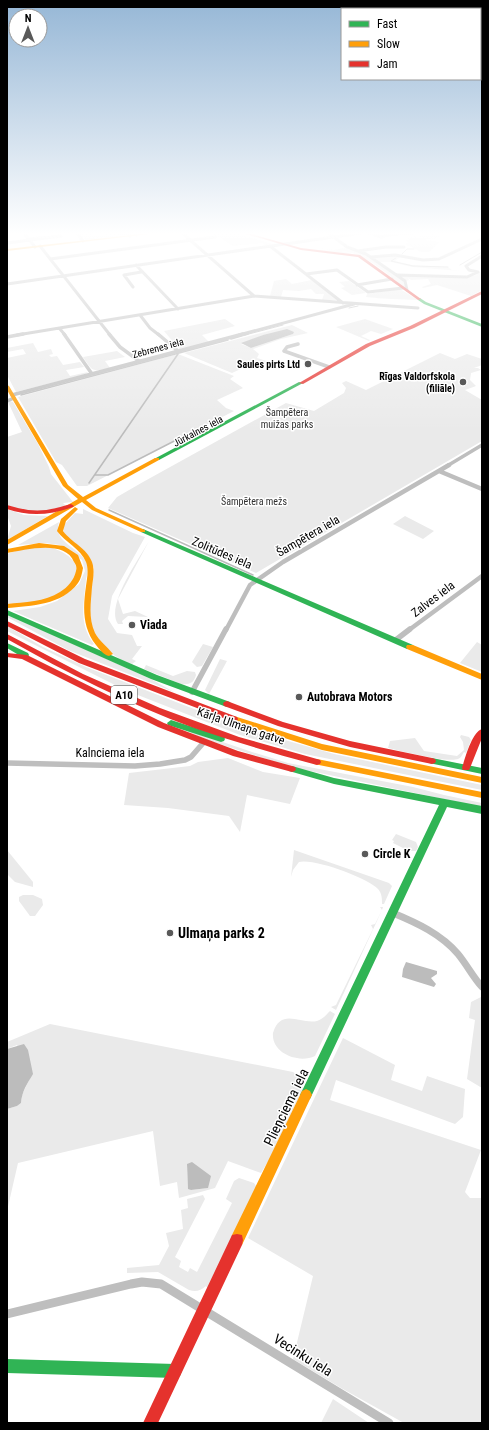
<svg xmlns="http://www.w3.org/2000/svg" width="489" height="1430" viewBox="0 0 489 1430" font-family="'Roboto Condensed',sans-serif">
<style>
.green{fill:#eaeaea;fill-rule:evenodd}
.water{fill:#bcbcbc}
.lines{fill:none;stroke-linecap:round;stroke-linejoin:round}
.stream-far1{stroke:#bcbcbc;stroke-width:1}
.stream{stroke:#bcbcbc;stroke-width:1.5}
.street-far5{stroke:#bebebe;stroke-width:3}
.street-far4{stroke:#bebebe;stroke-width:3.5}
.street-far3{stroke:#bebebe;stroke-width:4.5}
.street-far2{stroke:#bebebe;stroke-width:5.5}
.street-far1{stroke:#bebebe;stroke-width:7}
.street{stroke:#bebebe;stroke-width:9}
.fast{fill:#30b455;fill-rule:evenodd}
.slow{fill:#ff9f0a;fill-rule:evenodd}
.jam{fill:#e5322d;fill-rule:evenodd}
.poi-dot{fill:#595959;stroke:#fff;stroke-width:1.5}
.labels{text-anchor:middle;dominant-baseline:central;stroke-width:3;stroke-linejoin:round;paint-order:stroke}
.far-street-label{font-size:10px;fill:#000;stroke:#fff}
.far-poi-label{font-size:10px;font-weight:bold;fill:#000;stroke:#fff;text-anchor:end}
.far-park-label{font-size:10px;fill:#303030;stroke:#fff}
.shield{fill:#fff;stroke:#4c4c4c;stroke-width:1}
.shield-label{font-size:11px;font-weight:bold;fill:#000}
.street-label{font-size:12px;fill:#000;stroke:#fff}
.poi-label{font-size:12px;font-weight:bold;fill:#000;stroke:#fff;text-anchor:start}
.near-poi-label{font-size:14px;font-weight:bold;fill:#000;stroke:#fff;text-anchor:start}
.near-street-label{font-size:14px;fill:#000;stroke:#fff}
</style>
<rect width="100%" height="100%" fill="#fff"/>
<path class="green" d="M95,232L91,233L92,235L108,236L104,235L108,232H115L118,236L85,240L78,233Z
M207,232H232L272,244L266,245L262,243L233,246L217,236H213Z
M434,234L439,236L437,238L424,240L440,242L429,252H421L405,244L409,242L406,241L410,239L408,238L415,236L417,238H420V236Z
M318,248L334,250L344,248L364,254L404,282L405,288C385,273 365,252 340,251L354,254L316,250L338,251Z
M388,255L400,257L395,261L412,265L448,267L452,270L461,271L412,267L391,262H380L373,257Z
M479,272L482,273V290L471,296L437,285L423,288L422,287L431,284L428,279L411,280L408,278L409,280L406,281L401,277V276L468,277L476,275Z
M286,279L292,284L312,280L338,300H322L324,294H316L311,289L299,291L283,290L281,297L270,296L274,281Z
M349,281L366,293L352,295L341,288L345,287L339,282Z
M400,289L418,300C400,299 384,299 366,297L367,294Z
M225,319L235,326L202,335L209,342L180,350L164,331Z
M365,319L393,329L381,334L371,331L361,336L370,340L369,341L336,327Z
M292,325L308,333L281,339L253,349L259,354L257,358L282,366L277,369L256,362L232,373L184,353ZM293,334L251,348L241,344L263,335Z
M33,343L38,352L51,349L53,354L49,355L51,357L57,356L63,365L80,362L84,367L66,370L70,376L88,372L86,374L16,392L7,375V358L26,354L23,349L7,352V348Z
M117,351L125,357L105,361L110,368C92,372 93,372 83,357Z
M440,353L455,359L467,354L482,359V365L474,368H478L481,370L471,373L470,380L476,386L465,390L482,400V441L256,573L108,508L117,497L143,482L286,403L314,411L344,393L346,388L342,383L346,381L366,390Z
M178,354L234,376L230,379L243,388L217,400L226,408L234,411L87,486H77L62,465L56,462L18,397Z
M10,401L13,402L38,444L49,467L51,474L73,502L63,503L66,506C43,512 30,516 7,505V437L22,432L8,402Z
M7,509L24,515L48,516L7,540L11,526L7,515Z
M83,509L133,533L145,537L112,596L108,619L117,633L132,635L137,646H142L132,659L136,661L132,664C115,659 90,639 89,619C89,602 93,584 94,567L64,535L63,526L75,513L83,514Z
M405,516L434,531L423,539L393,524Z
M59,522C52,543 81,547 87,564C89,568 87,575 86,579C84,603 78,624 94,644L92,645L13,611L40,607L57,601L79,584L85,571L82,560L60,545L45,543L18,545Z
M149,541L118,599L123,614L135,611L148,617L128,616L122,621L123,624H118C105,606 139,559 149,541Z
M49,547C98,561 74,596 38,602C28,604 17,603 7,604V554L23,548Z
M7,614L151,679L174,692L68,650L7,617Z
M7,626L43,647L86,667L243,728L334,754L482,785V790L305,754L240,735L125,690L7,631Z
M477,642L482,645V672L460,663Z
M203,644L213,647L202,666L197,667L192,662Z
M220,659L227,661L209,694L205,690Z
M146,665L173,676L187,671L195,672L196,675C194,683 189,685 181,684L144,669Z
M182,728L252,752L288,763L413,787L444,795L482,803V807L291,767L201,738Z
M461,735L469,737L471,740L466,753L464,752C462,755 461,758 458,759C447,763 401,751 388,748L390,741L415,738L424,751L457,756L464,750L463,742L460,737Z
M228,758L263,772L300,778L290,804L247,795L240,832L229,816L168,808L124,805L129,773L190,766L198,762Z
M396,834L416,842L418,847L416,851H409L393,843L394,841L392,840Z
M7,850L33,882V887L15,882L7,874Z
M294,850L389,883L392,886L384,904H382C382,898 382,894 378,889C368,878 314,858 299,862L293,870L291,877Z
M23,895H33L42,899L43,905L35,916H30L19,901V897Z
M380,907H383L382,910L336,1010L331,1007L336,1005L373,929L371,925L375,924L382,910Z
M481,997L482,998V1088L467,1079L475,1020L469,1018L471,1002Z
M330,1011L335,1014L315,1056C298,1064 271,1053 273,1033C281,1007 301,1025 317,1021C323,1019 326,1015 330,1011Z
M50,1024L293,1072L299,1076L303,1089L270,1158L261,1173L228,1161L215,1188L179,1198L177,1182L160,1186L153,1131L18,1163L7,1211V1109L17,1106L21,1103L22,1095L30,1078L17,1045L7,1049V1042ZM187,1164L208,1188L191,1190L188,1188Z
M343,1038L395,1065L391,1080L422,1091L427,1076L465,1089L463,1117L455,1124L336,1080L330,1100L481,1150L465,1192L470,1198H482V1423H404L341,1388L293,1359L313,1276L248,1238Z
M239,1178L254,1183L256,1186L254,1194L208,1289L206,1286C200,1291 196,1292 189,1290L158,1272L127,1273V1268L159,1265L169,1246L166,1233L183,1229L181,1210L188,1208L187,1199L203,1195L205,1199L175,1257L181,1261L179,1267L188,1272L190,1268L197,1272L232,1203L226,1199L234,1181Z
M333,1399L369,1423H321Z"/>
<path class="water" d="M287,329L294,332L293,334L251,348L241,343L263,335Z
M406,962L437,971V974L431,978L436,984L434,987L402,977L403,969Z
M24,1044L28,1050L33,1074C27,1084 22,1091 21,1103L17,1106L7,1109V1049Z
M192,1162L211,1176L208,1188L191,1190L188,1189L187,1164Z"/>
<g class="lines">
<path class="stream-far1" d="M402,254L407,249H414
M396,258L391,261L413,266L448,267
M460,265L482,252
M349,308L358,306
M245,335L283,325"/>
<path class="stream" d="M231,339L248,334
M21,395L228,340
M95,475H108L184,436
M89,483L178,354
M109,510L253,575"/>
<path class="street-far5" d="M76,232L83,241
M133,232L136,235
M181,232L254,296
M327,232L347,247L366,254L405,281L407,290
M367,232L381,237L394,232
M432,232H442
M24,233L35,247
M119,234L128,233L130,236
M388,235L423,232
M7,243L61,236L28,239
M40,246L110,335
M270,246L343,303
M358,251L386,247H404
M371,257L395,255L423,260L439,259L482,239
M50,259L215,237
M136,265L178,309
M478,272L469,270L466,266L482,256
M306,274L337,270L368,292L403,288
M397,275L467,277L478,272
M7,284L368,232
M357,285L392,279
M133,287L124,275L141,272
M140,315L150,328L159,335
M60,329L65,335
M17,335L254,296L418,308
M239,335L354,304"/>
<path class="street-far4" d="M64,334L92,374
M109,334L120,347L139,361
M158,334L178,351
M7,337L23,334
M298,344L287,347L284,351L329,367
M12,395L243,334
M7,401L14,398
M447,466L482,445"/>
<path class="street-far3" d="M439,471L482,489
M226,630L250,585L283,562L449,465
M409,630L482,576"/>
<path class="street-far2" d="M397,639L410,629
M192,692L226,629
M7,763L135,766L160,764L185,760L191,757L204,742"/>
<path class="street-far1" d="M393,913C417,923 441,934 458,954C467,965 473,977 482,987"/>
<path class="street" d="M7,1314L131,1284L142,1282L161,1284L389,1423"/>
<path class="fast" d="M418,298H420L426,302L482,324V327L424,304L418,300Z
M299,382L303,383L159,460L154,459Z
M143,529L413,645L414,647L410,649H407L141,532V530Z
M7,610L157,675L230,702L231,704L227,707L224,706L151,679L7,615Z
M7,643L28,653L29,655L28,657H22L7,648Z
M171,720L224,737L225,739L224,741L221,742L168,725L167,723Z
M432,758L482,768V774L429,763L428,761L429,759Z
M292,766L334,778L482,806V814L447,807L310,1099L306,1101L302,1099L300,1095L302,1091L439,805L334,784L289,771L288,769L289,767Z
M7,1359L175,1364L180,1366L182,1371L180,1376L175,1378L7,1373Z"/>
<path class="slow" d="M158,232H166L7,251V249Z
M7,385L9,386L68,485L83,497L155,458H159V460L86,500L96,508L145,530V532H141L92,510L82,502L7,545V540L78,499L63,486L7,390Z
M75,507L78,509L66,521L63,531C72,543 87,548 92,562C95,570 93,579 92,587C91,602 88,618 95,633C99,641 107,646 113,654L109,656C104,655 99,649 96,645C82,627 83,607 86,586C87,578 89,570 86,562C81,549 65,542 57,531L61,519Z
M39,543L64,546L78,555L83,568C82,573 81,579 78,583C62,605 31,606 7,608V604C24,602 45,602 60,592C68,587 74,580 76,571C77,567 76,565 74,562C65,539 25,550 7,553V549Z
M407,645H413L482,674V680L407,649L406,647Z
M234,716L322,744L482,777V783L322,750L231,721L230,719L231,717Z
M317,759L482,792V798L314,764L313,762L314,760Z
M306,1089L310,1091L312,1095L310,1099L242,1245L237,1246L232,1245L231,1240L232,1235L302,1091Z"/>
<path class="jam" d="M239,232H244L301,248L360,255L421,299L418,300L358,257L301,250Z
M482,291V294L414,328L370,346L303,384L299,383L366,344L410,326Z
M71,504L74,506L73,507C51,515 30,517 7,509V505C34,513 44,512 71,504Z
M7,621L85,659L237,717L238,719L237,721H231L79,663L7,626Z
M7,634L83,674L160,708L239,737L317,759L320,760L321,762L320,764L317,765C276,754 235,742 194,728C129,704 67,673 7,639Z
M7,653L27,655L164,723L238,751L292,766L295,767L296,769L295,771L292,772L233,756L158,727L22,659L7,657Z
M227,701L283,722L350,741L432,758L435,759L436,761L435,763L432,764L350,747L278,726L224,706L223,704L224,702Z
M482,729V738L470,768L469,770H463L462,768C465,758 472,732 482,729Z
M237,1234L242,1235L243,1240L242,1245L158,1423H143L232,1235Z"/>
</g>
<linearGradient id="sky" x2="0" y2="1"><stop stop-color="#96b7d6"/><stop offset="0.54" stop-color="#fff"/><stop offset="1" stop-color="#fff" stop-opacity="0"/></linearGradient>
<rect width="489" height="432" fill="url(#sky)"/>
<g class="poi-dot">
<circle cx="308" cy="364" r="4"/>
<circle cx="463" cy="382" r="4"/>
<circle cx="132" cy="625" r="4"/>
<circle cx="299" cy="697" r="4"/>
<circle cx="365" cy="854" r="4"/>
<circle cx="170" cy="933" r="4"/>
</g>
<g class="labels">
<g class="far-street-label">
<text transform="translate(158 348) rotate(-15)">Zebrenes iela</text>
<text transform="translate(198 431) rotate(-28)">Jūrkalnes iela</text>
</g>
<g class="far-poi-label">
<text x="300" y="364">Saules pirts Ltd</text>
<text x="455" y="376">Rīgas Valdorfskola<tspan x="455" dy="12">(filiāle)</tspan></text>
</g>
<g class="far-park-label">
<text x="287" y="412">Šampētera<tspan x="287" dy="12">muižas parks</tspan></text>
<text x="254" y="501">Šampētera mežs</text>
</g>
<rect class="shield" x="111" y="686" width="26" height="18" rx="3"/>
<g class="shield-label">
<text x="124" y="695">A10</text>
</g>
<g class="street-label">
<text transform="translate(308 536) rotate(-30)">Šampētera iela</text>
<text transform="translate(222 553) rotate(23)">Zolitūdes iela</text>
<text transform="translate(433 599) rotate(-37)">Zalves iela</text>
<text transform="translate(241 726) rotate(19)">Kārļa Ulmaņa gatve</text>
<text x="110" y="753">Kalnciema iela</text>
</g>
<g class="poi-label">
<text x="140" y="625">Viada</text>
<text x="307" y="697">Autobrava Motors</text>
<text x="373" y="854">Circle K</text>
</g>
<g class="near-poi-label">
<text x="178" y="933">Ulmaņa parks 2</text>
</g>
<g class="near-street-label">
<text transform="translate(286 1107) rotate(-64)">Plieņciema iela</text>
<text transform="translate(303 1355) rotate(32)">Vecinku iela</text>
</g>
</g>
<rect width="489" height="1430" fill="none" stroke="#000000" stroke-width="16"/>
<rect x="341" y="8" width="140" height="72" fill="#ffffff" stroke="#999999"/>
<rect x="349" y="21" width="20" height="6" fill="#30b455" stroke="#999999"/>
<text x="377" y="28" font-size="12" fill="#000000">Fast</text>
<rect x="349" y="41" width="20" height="6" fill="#ff9f0a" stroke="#999999"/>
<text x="377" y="48" font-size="12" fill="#000000">Slow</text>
<rect x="349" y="61" width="20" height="6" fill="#e5322d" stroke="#999999"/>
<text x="377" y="68" font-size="12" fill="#000000">Jam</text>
<g transform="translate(28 28)"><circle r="19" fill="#ffffff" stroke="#999999"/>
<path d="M0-3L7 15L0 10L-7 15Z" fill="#595959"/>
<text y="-6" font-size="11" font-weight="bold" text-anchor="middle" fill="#000000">N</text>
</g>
</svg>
